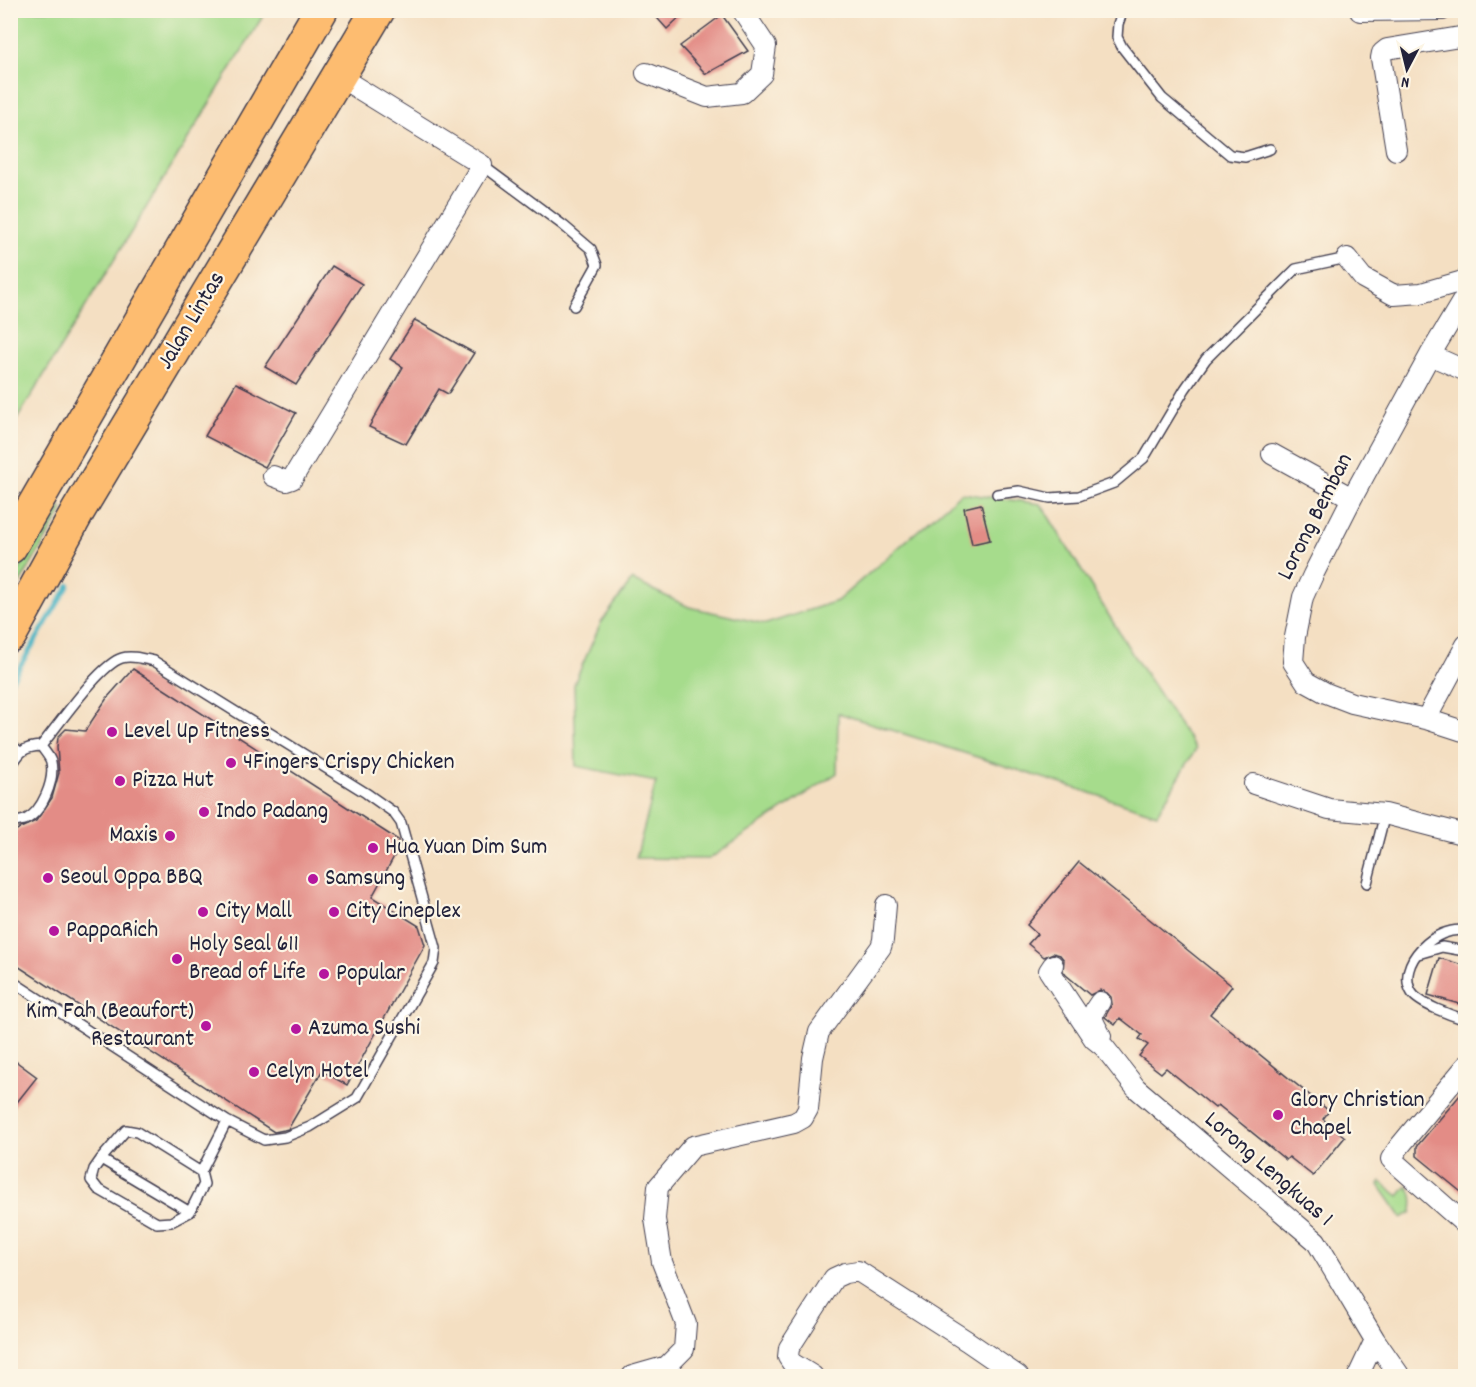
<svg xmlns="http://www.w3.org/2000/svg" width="1476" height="1387" viewBox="0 0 1476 1387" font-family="Dekko,sans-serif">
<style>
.green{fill:#a6dc8c;stroke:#647f64;stroke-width:1.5}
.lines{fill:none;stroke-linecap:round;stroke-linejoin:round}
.stream{stroke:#48b4c4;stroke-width:4.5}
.building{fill:#e38c86}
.lane-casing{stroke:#423e4f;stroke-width:12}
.street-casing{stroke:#423e4f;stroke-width:22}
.highway-casing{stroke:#423e4f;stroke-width:36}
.lane{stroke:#fff;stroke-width:9}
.street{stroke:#fff;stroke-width:20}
.highway{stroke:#fdbc70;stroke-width:33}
.poi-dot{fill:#b5179e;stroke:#fcf5e5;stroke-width:2}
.labels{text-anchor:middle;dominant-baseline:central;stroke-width:4.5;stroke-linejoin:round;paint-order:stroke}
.street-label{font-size:24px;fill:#22223b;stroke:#fcf5e5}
.poi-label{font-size:24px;fill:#22223b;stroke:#fcf5e5;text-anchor:start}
</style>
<rect width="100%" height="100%" fill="#fcf5e5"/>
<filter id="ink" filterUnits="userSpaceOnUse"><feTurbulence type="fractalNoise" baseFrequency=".0167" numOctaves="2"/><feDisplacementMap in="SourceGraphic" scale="12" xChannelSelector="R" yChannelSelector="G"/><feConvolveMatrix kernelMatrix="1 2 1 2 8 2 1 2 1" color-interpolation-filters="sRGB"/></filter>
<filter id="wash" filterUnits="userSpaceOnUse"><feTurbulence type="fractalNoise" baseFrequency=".008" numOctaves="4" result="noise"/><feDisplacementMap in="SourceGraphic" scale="24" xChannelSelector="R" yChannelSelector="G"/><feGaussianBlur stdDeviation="1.35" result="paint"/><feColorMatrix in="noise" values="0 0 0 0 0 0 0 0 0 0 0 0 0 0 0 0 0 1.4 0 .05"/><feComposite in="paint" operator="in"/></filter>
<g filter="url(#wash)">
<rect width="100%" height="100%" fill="#f4dfc2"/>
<path class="green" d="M11,10L266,11L11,429L10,11Z
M961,493L1041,504L1133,655L1196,749L1157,814L838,713L837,773L709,859L636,858L656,782L576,766L574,684L601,623L632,580L689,607L766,624L837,601Z
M60,507H62V512L11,598L10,586L43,529Z
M1381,1182L1399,1196L1407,1186C1414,1193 1413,1203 1412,1212L1402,1218L1379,1185Z"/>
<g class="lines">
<path class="stream" d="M10,683L69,585"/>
</g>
<g id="blocks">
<path class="building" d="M650,10H687L667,29Z
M722,15L748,51L706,74L680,46Z
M332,266L362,284L296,385L265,367Z
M415,320L474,353L448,394L439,389L406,444L369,427L403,367L390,359Z
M236,383L296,413L265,467L205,436Z
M981,504L990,540L972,544L964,508Z
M133,669L398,840L397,851L372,897L419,926L425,945L347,1085L322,1071L288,1129L284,1130L274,1132L10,961V833L36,821L52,798L59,773L57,747L58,737L66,729L85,731L107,698Z
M1079,862L1232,986L1210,1014L1329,1111L1323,1119L1345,1137L1313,1176L1289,1157L1286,1160L1218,1105L1215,1108L1166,1068L1161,1073L1139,1056L1148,1045L1139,1039L1142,1035L1120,1018L1115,1025L1105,1017L1112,1004L1111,997L1107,993L1100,990L1090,995L1066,975L1063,971L1064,960L1060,955L1053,953L1044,957L1028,944L1037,934L1027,925Z
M1439,958L1466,966V1006L1428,995Z
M10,1057L37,1077L10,1111Z
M1466,1088V1196L1417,1156V1146Z"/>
</g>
</g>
<g filter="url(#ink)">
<use href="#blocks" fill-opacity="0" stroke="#423e4f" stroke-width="1.5"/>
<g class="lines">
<defs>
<path id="lane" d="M1123,10L1118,24L1117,37L1122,47L1162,98L1230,155L1245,157L1270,149
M482,165L564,226L591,249L597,265L574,306
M997,494L1019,491L1050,498L1079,496L1114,483L1144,458L1185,389L1206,359L1296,269L1347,258
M10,744L20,752
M10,768C19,753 22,747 41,746C57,727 100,664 122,658C132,655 144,659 154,661L366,793L393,812L401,823L436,948L434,963L357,1098L310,1127L285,1137L264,1140L227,1121L10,980
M10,823C15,822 21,821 25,820C42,812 55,781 51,762C50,757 44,751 41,746
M1367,883L1385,814
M1466,931C1437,924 1394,964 1412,993C1419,1004 1453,1016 1466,1020
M1418,954L1442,947L1465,951
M101,1159L190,1212L204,1184L201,1172L227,1121
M190,1212L171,1222L157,1223L98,1189L91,1180L94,1169L101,1159L126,1130L137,1132L201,1172"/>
<path id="street" d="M1360,11L1442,10
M646,73L707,97L742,93L762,74L766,46L742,10
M1396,150L1381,58L1382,53L1387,49L1466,36
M1347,258L1363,278L1394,295L1421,293L1466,280
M1466,295L1430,355L1352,498L1313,575L1303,597L1295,637L1293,662L1306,682L1326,693L1352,703L1426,719L1466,732
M1430,355L1466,371
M1272,454L1352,498
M273,476L286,481L292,479L482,165L338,76
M1426,719L1466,645
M1254,784L1329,809L1385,814L1466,835
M1053,965L1049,971L1094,1039L1104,1047L1136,1088L1316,1241L1375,1340L1400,1376
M1100,1002C1088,1018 1093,1020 1101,1036
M1466,1066L1399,1147L1391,1159L1466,1225
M632,1376L667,1366L684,1349L686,1324L662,1262L655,1219L658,1187L693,1146L794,1123L803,1118L808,1109L813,1058L819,1032L881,947L883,940L886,905
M813,1376L792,1363L788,1357L789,1348L834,1278L845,1273L858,1271L967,1341L1018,1376
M1358,1376L1375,1340"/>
<path id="highway" d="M10,547L321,10
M10,635L78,511L378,10"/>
</defs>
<use href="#lane" class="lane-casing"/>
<use href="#street" class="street-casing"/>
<use href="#highway" class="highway-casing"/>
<use href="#lane" class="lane"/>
<use href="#street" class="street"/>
<use href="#highway" class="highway"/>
</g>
</g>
<g class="poi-dot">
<circle cx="112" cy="732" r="6"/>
<circle cx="231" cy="763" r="6"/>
<circle cx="120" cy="781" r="6"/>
<circle cx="204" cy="812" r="6"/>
<circle cx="170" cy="836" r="6"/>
<circle cx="373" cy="848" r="6"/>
<circle cx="48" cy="878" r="6"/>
<circle cx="313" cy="879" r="6"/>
<circle cx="203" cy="912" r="6"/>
<circle cx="334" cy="912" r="6"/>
<circle cx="54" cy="931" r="6"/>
<circle cx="177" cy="959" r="6"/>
<circle cx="324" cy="974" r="6"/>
<circle cx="206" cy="1026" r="6"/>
<circle cx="296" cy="1029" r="6"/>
<circle cx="254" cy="1072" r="6"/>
<circle cx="1278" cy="1115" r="6"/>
</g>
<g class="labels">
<g class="street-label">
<text transform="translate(192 321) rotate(-59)">Jalan Lintas</text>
<text transform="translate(1316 517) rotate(-63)">Lorong Bemban</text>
<text transform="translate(1268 1170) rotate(41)">Lorong Lengkuas 1</text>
</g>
<g class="poi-label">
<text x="124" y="732">Level Up Fitness</text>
<text x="243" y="763">4Fingers Crispy Chicken</text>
<text x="132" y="781">Pizza Hut</text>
<text x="216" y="812">Indo Padang</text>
<text x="158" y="836" text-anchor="end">Maxis</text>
<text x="385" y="848">Hua Yuan Dim Sum</text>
<text x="60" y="878">Seoul Oppa BBQ</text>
<text x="325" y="879">Samsung</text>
<text x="215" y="912">City Mall</text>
<text x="346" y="912">City Cineplex</text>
<text x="66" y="931">PappaRich</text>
<text x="189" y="945">Holy Seal 611<tspan x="189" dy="28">Bread of Life</tspan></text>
<text x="336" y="974">Popular</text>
<text x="194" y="1012" text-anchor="end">Kim Fah (Beaufort)<tspan x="194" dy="28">Restaurant</tspan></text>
<text x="308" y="1029">Azuma Sushi</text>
<text x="266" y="1072">Celyn Hotel</text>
<text x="1290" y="1101">Glory Christian<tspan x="1290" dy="28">Chapel</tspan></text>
</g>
</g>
<rect width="1476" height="1387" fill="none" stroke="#fcf5e5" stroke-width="36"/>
<g transform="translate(1407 69) rotate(187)" stroke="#fcf5e5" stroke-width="4.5" paint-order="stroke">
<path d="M0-4.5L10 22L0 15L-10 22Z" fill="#22223b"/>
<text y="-9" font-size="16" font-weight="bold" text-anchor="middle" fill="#22223b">N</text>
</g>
</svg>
